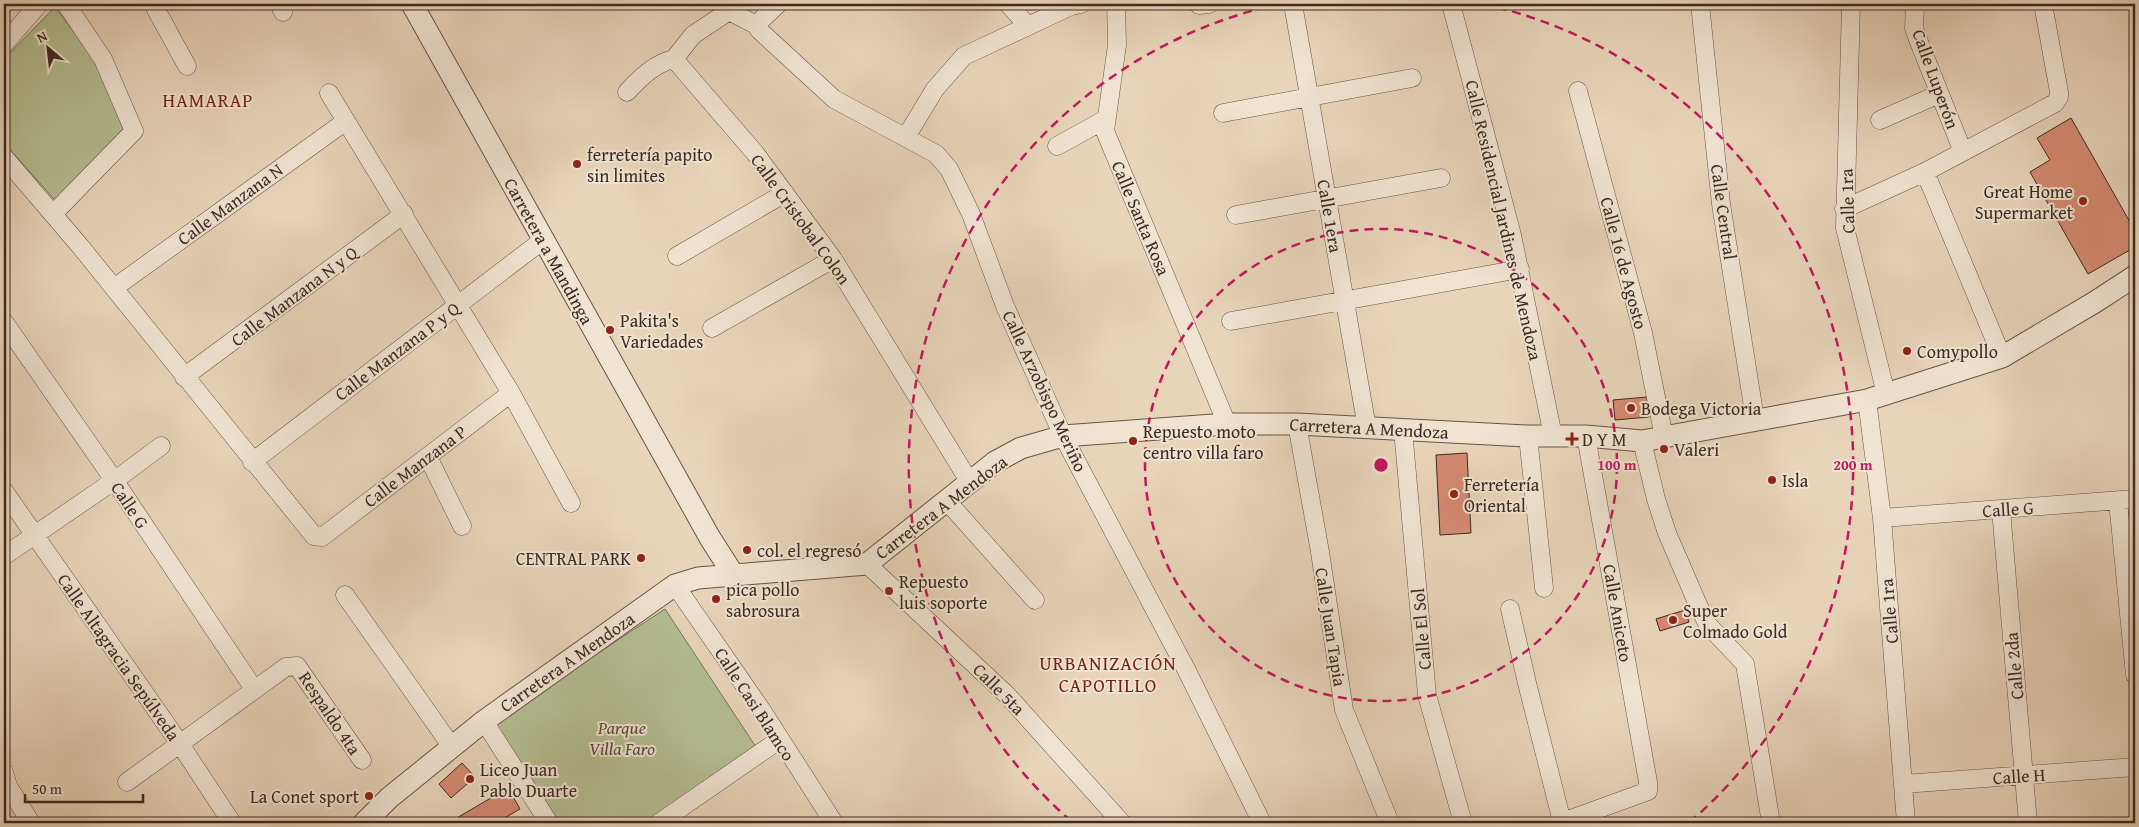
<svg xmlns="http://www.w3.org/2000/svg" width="2139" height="827" viewBox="0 0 2139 827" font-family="'Gentium Book Plus',serif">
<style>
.green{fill:#b3bd91;stroke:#78745a}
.building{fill:#d58a72;stroke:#3d2a22}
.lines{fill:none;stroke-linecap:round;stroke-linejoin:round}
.minor-casing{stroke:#685448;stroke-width:19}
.tertiary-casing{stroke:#685448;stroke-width:23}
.minor{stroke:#f0e3d2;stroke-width:18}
.tertiary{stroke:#f0e3d2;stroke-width:21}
.ring{fill:none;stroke:#c2185b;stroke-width:2.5;stroke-dasharray:9 6}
.poi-dot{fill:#8f2418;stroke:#f0e3d2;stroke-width:2}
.labels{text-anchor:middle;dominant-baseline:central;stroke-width:4;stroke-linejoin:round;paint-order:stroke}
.street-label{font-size:18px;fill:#3d2a22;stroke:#f0e3d2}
.poi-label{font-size:18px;fill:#3d2a22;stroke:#f0e3d2;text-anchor:start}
.park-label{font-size:18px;font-style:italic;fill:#554738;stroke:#f0e3d2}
.neighbourhood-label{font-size:19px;letter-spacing:1px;fill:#7a1f14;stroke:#f0e3d2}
.centre{fill:#c2185b;stroke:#f0e3d2;stroke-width:2.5}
.ring-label{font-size:15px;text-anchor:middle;font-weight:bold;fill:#c2185b;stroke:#f0e3d2;stroke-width:4;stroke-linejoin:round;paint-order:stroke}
</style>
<rect width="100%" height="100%" fill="#e8d4b9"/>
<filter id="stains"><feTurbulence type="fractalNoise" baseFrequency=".004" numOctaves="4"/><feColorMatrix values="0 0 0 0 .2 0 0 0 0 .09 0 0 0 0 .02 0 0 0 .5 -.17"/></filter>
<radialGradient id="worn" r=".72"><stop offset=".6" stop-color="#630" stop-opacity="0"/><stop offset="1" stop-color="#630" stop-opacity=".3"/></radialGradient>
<path class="green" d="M55,7L97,63L126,126L55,200L4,143V59Z
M665,609L758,750L646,823H560L493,722Z"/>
<path class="building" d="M2071,118L2135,231V247L2088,274L2030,172L2050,160L2037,138Z
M1647,397L1649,417L1615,420L1613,400Z
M1467,453L1471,533L1440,535L1436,455Z
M1685,610L1689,622L1660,631L1656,619Z
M462,763L475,777L451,798L439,784Z
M508,788L520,809L496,823H458L455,819Z"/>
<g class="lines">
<defs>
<path id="minor" d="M153,4L187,66
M279,4L283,12
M1008,4L1027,25
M1116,4L1117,45L1105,131L1227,424
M1293,4L1367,428
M1451,4L1512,235L1553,436
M1700,4L1721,204L1755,419
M1851,4L1845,228L1886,394
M1915,4L1914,28L1917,37L1963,152
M1199,5L1209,4
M758,26L759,30L834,99L936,154L949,169L971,214L1005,306L1063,436L1186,669L1262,823
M758,26L729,11L693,35L674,59L755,153L833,259L969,481
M758,26L759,22L778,4
M4,44L39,4
M1578,91L1643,333L1664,437
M627,92C640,78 655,63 674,59
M329,93L511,393L571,503
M1223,113L1412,78
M1880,120L1939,94
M906,137L935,89L964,56L1071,6L1081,4
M1057,146L1106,119
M4,157L80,246L314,536L322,537L511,393
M1925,172L2002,357
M1844,209L1925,172L2055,103L2059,97V92L2043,4
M53,214L134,131L103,59L66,4
M1236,215L1441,178
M677,256L785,193
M114,288L346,121
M1231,321L1520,269
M4,322L114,480L254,689
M712,328L833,259
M184,377L404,214
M1867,400L1882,518L1906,823
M1297,424L1320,552L1344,710L1390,823
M1403,430L1427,695L1463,823
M1528,436L1544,588
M1642,441L1656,499L1667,533L1699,607L1708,625L1745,664L1771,823
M428,457L462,526
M252,462L543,240
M4,491L180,744L232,823
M946,500L1035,600
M2118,501L2135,675
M2001,510L2028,823
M1882,518L2135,499
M4,556L118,478L161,446
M867,564L1007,695L1122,823
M675,585L763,712L834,823
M345,595L452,747
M1510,609L1527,683L1562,822
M484,721L549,823
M4,772L8,786L31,823
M127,782L286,667L297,666L362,760
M1903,784L2135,767
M659,823L779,740
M1560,823L1648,791V782L1586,436"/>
<path id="tertiary" d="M412,4L710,538L733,574
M364,823L389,798L484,721L675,585L698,578L867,564L995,462L1021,448L1063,436L1227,424H1297L1528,436H1586L1642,441L1867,400L2002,357L2095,302L2135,276"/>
</defs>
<use href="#minor" class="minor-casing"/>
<use href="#tertiary" class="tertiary-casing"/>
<use href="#minor" class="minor"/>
<use href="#tertiary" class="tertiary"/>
</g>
<g class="ring">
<circle cx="1381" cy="465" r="236"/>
<path d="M1071 821A472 472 0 0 1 1279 4M1483 4A472 472 0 0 1 1691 821"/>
</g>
<g class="poi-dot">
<circle cx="577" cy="164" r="5"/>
<circle cx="2083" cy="201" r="5"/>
<circle cx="610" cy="330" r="5"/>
<circle cx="1907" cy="351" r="5"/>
<circle cx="1631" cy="408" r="5"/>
<path d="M1569.5 431.5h5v5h5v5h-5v5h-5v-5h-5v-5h5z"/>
<circle cx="1133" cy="441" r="5"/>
<circle cx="1664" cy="449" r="5"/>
<circle cx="1772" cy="480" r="5"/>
<circle cx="1454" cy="494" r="5"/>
<circle cx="747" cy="550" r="5"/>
<circle cx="641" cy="558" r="5"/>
<circle cx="889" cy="591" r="5"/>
<circle cx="716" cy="599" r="5"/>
<circle cx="1673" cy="620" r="5"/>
<circle cx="470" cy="779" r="5"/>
<circle cx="369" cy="796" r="5"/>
</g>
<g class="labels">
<g class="street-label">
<text transform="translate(1936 79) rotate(70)">Calle Luperón</text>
<text transform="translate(1847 201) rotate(-92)">Calle 1ra</text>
<text transform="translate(230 204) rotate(-36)">Calle Manzana N</text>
<text transform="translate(1724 212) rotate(82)">Calle Central</text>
<text transform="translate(1330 216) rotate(80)">Calle 1era</text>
<text transform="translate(1141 218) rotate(67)">Calle Santa Rosa</text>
<text transform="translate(801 219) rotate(54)">Calle Cristobal Colon</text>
<text transform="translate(1504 220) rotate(77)">Calle Residencial Jardines de Mendoza</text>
<text transform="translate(549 251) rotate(61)">Carretera a Mandinga</text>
<text transform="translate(1624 263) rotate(75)">Calle 16 de Agosto</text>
<text transform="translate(294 296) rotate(-37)">Calle Manzana N y Q</text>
<text transform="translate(397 351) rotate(-37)">Calle Manzana P y Q</text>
<text transform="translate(1045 391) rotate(65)">Calle Arzobispo Meriño</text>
<text transform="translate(1369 428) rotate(3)">Carretera A Mendoza</text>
<text transform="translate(415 466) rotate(-37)">Calle Manzana P</text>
<text transform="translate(130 505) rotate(56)">Calle G</text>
<text transform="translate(941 507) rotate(-37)">Carretera A Mendoza</text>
<text transform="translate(2008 509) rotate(-4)">Calle G</text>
<text transform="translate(1889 611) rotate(-95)">Calle 1ra</text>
<text transform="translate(1618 613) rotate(80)">Calle Aniceto</text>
<text transform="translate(1331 627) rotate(81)">Calle Juan Tapia</text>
<text transform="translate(1421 629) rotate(-95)">Calle El Sol</text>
<text transform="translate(119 657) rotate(55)">Calle Altagracia Sepúlveda</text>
<text transform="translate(567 662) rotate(-35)">Carretera A Mendoza</text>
<text transform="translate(2014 666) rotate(-95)">Calle 2da</text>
<text transform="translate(999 689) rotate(45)">Calle 5ta</text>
<text transform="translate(755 704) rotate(57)">Calle Casi Blamco</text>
<text transform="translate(330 713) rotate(56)">Respaldo 4ta</text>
<text transform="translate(2019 776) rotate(-4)">Calle H</text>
</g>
<g class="poi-label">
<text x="587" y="154">ferretería papito<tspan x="587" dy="21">sin limites</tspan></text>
<text x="2073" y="191" text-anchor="end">Great Home<tspan x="2073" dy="21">Supermarket</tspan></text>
<text x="620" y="320">Pakita's<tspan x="620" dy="21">Variedades</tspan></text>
<text x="1917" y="351">Comypollo</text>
<text x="1641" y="408">Bodega Victoria</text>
<text x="1143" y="431">Repuesto moto<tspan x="1143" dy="21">centro villa faro</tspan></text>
<text x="1582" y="439">D Y M</text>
<text x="1674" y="449">Valeri</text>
<text x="1782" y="480">Isla</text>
<text x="1464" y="484">Ferretería<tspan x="1464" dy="21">Oriental</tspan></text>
<text x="757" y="550">col. el regresó</text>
<text x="631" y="558" text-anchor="end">CENTRAL PARK</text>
<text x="899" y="581">Repuesto<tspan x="899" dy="21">luis soporte</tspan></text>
<text x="726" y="589">pica pollo<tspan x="726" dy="21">sabrosura</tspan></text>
<text x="1683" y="610">Super<tspan x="1683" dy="21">Colmado Gold</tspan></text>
<text x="480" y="769">Liceo Juan<tspan x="480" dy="21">Pablo Duarte</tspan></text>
<text x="359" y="796" text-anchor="end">La Conet sport</text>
</g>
<g class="park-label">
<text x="622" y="727">Parque<tspan x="622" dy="21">Villa Faro</tspan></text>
</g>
<g class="neighbourhood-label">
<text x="208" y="100">HAMARAP</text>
<text x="1108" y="663">URBANIZACIÓN<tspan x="1108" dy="22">CAPOTILLO</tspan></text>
</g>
</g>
<circle cx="1381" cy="465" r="8" class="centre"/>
<g class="ring-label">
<text x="1617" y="470">100 m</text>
<text x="1853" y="470">200 m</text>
</g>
<rect width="2139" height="827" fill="none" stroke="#e8d4b9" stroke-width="20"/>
<rect x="5" y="5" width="2129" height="817" fill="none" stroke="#3d2a22" stroke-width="2.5"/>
<rect x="10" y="10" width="2119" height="807" fill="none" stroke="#3d2a22"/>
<g transform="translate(48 48) rotate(332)" stroke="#f0e3d2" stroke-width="4" paint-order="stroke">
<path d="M0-4L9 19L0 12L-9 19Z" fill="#3d2a22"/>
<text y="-8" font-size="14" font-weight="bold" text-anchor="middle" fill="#3d2a22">N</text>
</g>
<path d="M25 794v8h118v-8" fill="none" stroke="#3d2a22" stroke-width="2.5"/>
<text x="32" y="794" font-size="15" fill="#3d2a22" stroke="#f0e3d2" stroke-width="4" paint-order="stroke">50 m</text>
<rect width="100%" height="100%" filter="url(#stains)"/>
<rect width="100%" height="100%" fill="url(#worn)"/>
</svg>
